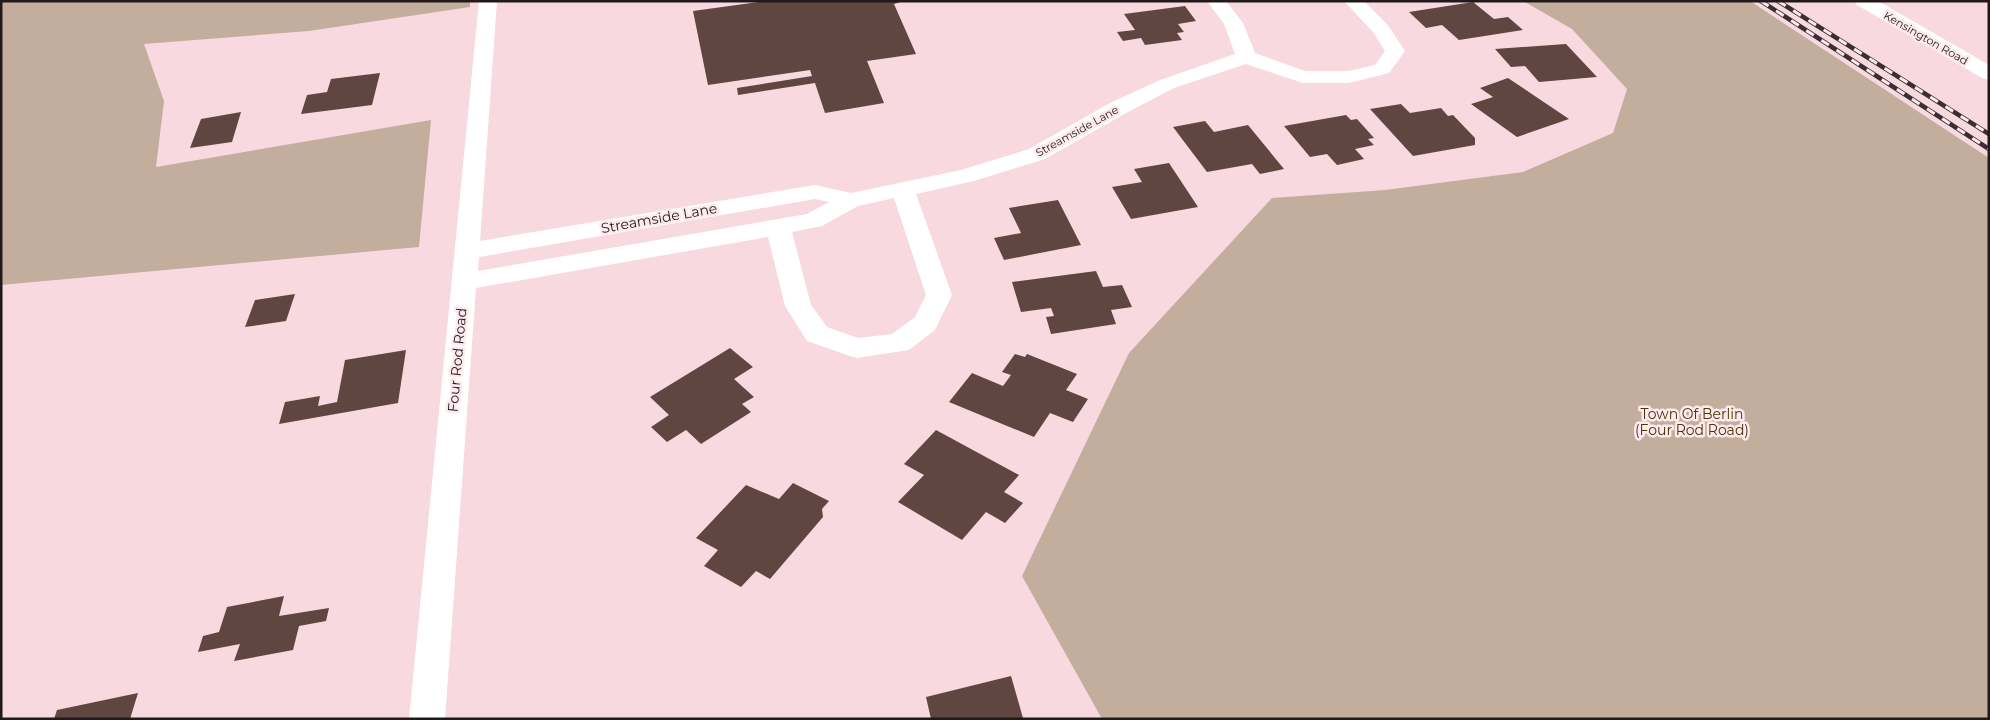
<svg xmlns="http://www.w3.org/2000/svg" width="1990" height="720" viewBox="0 0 1990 720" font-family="Montserrat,sans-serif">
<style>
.green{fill:#c3ae9d}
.building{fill:#5f4641}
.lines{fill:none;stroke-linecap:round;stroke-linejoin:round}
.minor{fill:#fff;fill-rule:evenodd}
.tertiary{fill:#fff;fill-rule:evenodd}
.rail-casing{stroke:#3b2e30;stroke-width:4.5}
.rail{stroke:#fdeaee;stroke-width:3;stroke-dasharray:9;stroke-linecap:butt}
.labels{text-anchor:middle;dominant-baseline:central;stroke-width:5;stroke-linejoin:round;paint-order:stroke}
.far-street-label{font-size:11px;fill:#23181a;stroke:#fdeaee}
.street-label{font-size:14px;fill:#23181a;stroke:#fdeaee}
.park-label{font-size:14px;fill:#533009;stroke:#fdeaee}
</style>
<rect width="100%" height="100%" fill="#f8d9e0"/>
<path class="green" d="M1,1H470V7L309,31L144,44L164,101L156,167L431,120L419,247L1,285Z
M1523,1H1750L1989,158V719H1102L1022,576L1129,353L1272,198L1385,190L1523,172L1613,133L1627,89L1572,29Z"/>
<path class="building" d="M766,1H904L894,4L916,54L867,61L884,103L825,113L815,83L738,95L737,88L812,76L810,70L708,85L693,11Z
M1473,2L1494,19L1508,17L1523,30L1459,40L1442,25L1426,28L1409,12Z
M1185,6L1196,21L1178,24L1184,32L1177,33L1182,40L1145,45L1141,38L1123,41L1117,32L1135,30L1124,14Z
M1566,44L1597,77L1539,82L1525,66L1511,67L1495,49Z
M380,73L372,105L301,114L307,95L327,92L331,79Z
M1508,78L1569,119L1517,137L1471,104L1493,97L1480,88Z
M1401,104L1410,113L1441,108L1448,116L1453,115L1475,138V145L1413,156L1370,109Z
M241,112L232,142L190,148L201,119Z
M1346,115L1351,120L1357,119L1374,138L1368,139L1374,145L1355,149L1364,159L1337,165L1327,154L1310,157L1284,126Z
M1205,121L1214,132L1248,125L1284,169L1260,174L1252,164L1207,172L1173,127Z
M1169,163L1198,207L1131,219L1112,187L1142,182L1134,169Z
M1058,200L1081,245L1004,260L994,238L1021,233L1009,208Z
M1096,271L1103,287L1122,285L1132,307L1111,310L1116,324L1051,334L1046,317L1054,316L1051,308L1021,312L1012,282Z
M295,294L286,321L245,327L255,300Z
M730,348L753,367L734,379L754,397L742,404L751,412L701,444L686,430L667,442L651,427L669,415L650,397Z
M406,350L398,403L279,424L285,402L320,396L318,406L337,402L345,360Z
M1015,354L1025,357L1027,354L1077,374L1066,390L1088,399L1073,422L1050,413L1034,437L949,402L972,373L1003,386L1011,375L1002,372Z
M936,430L1019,475L1004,492L1023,503L1005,523L986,512L962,540L898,502L924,475L904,464Z
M793,483L829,501L822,509L823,517L770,579L756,571L741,587L704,566L718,550L696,538L746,485L779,499Z
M284,596L279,616L329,608L326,621L299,626L293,650L234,661L240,644L198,652L203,636L219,632L227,607Z
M1011,676L1023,718L931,719L926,697Z
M138,693L130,719H54L57,710Z"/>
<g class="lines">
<path class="minor" d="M479,1H497L480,241L815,185L851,193L961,170L1029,149L1110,103L1160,80L1235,54L1224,24L1207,1H1226L1243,23L1255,53L1305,71H1349L1375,65L1385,51L1373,32L1344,1H1364L1387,24L1405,51L1389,73L1349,83H1303L1246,64L1174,88L1126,113L1045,159L974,181L916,194L952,295L935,330L909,350L857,358L847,355L807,341L785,306L768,237L476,288L445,719H409ZM894,198L926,295L915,317L892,334L858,338L827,327L811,305L792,232L822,226L858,206ZM815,199L829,202L807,214L478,271L479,257Z"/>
<path class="tertiary" d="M1855,1H1878L1989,65V80L1982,78L1857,5Z"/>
<defs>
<path id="rail" d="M1761,1L1989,149
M1778,1L1989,134"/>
</defs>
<use href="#rail" class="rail-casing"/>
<use href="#rail" class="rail"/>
</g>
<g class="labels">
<g class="far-street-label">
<text transform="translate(1926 38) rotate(30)">Kensington Road</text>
<text transform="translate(1077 131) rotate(-29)">Streamside Lane</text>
</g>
<g class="street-label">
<text transform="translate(659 218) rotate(-10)">Streamside Lane</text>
<text transform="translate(457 360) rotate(-85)">Four Rod Road</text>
</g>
<g class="park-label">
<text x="1692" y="414">Town Of Berlin<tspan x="1692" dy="16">(Four Rod Road)</tspan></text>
</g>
</g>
<rect width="1990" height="720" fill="none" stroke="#23181a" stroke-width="5"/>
</svg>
